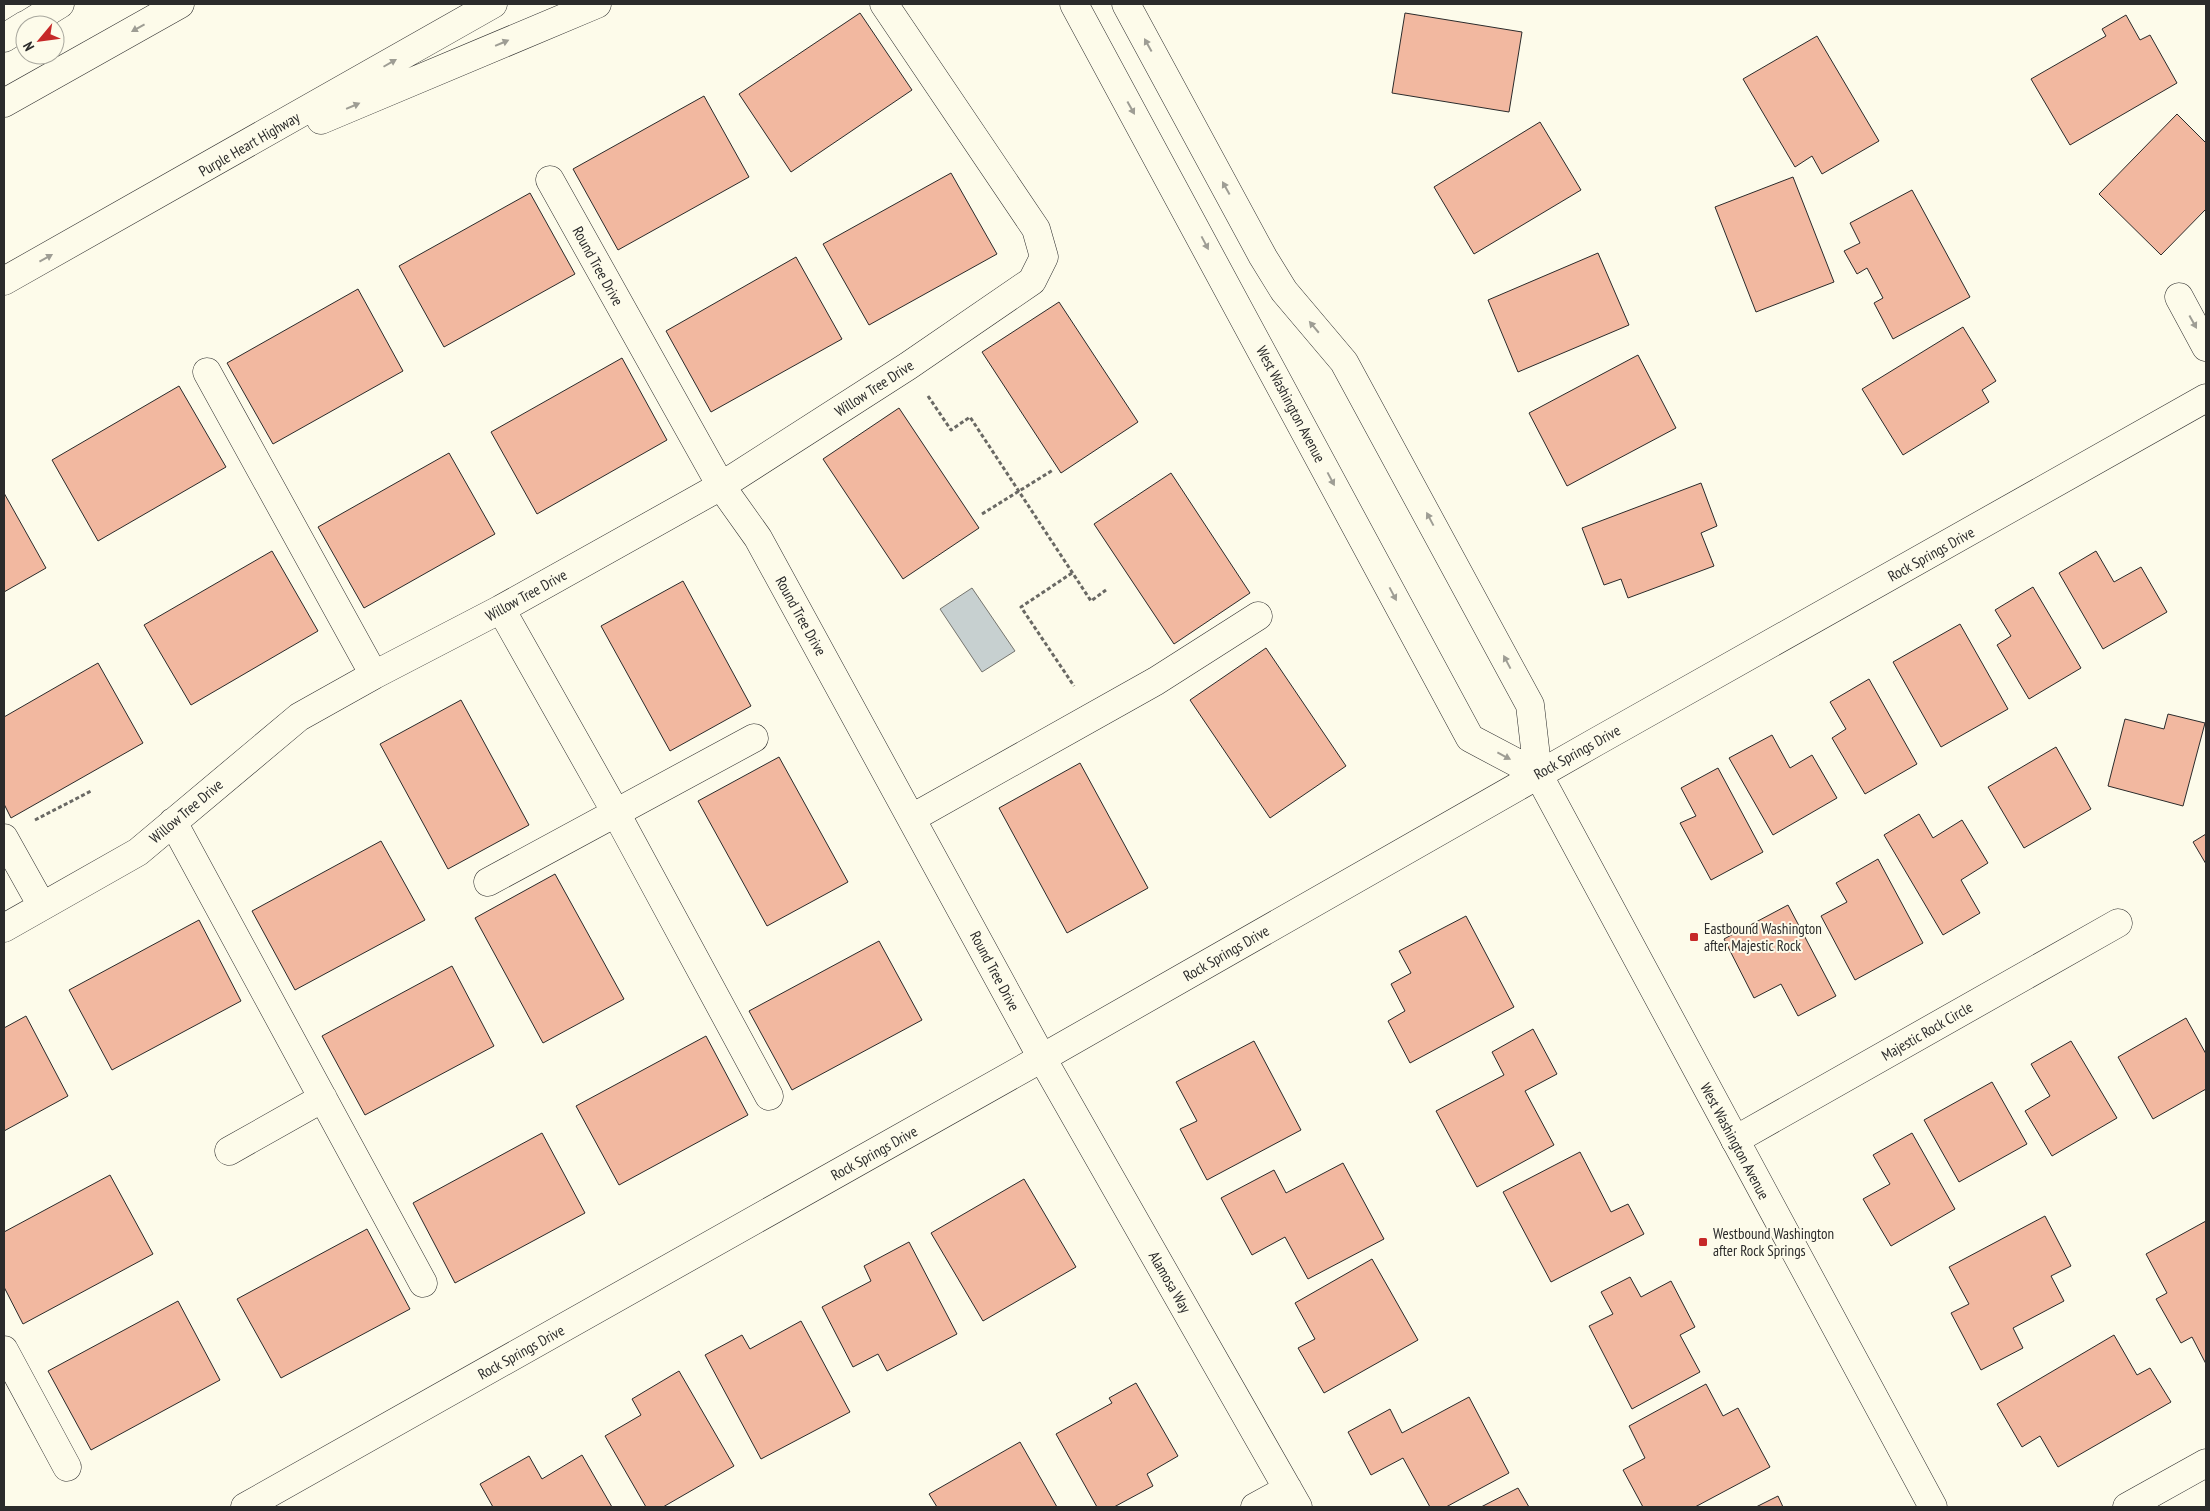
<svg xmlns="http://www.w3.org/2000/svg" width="2210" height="1511" viewBox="0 0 2210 1511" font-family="'PT Sans Narrow',sans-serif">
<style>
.water{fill:#c7d0d0;stroke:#74746e}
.building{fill:#f2b8a0;stroke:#2b2b2b}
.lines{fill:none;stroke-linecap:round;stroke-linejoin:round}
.minor-casing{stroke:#2b2b2b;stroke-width:29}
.major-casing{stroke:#2b2b2b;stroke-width:29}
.highway-casing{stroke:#2b2b2b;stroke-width:29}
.path{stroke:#6a6964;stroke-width:3;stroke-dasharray:4 2.5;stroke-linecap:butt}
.minor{stroke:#fdfbea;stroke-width:28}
.major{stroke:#fdfbea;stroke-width:28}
.highway{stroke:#fdfbea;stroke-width:28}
.oneway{fill:#9e9d94}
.poi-dot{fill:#c62828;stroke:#fdfbea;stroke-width:2}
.labels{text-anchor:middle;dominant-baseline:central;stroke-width:4;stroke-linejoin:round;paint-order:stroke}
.street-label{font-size:15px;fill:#2b2b2b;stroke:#fdfbea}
.poi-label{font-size:15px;fill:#2b2b2b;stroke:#fdfbea;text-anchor:start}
</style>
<rect width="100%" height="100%" fill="#fdfbea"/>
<path class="water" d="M972,588L1015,651L982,672L940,609Z"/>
<path class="building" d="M860,13L912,90L791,172L739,94Z
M1405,13L1522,32L1509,112L1392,93Z
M2126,15L2140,40L2150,35L2177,83L2070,145L2031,79L2106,36L2102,29Z
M1817,36L1879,141L1822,174L1812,156L1795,167L1743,79Z
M704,96L749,177L618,250L573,169Z
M2177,114L2206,143V209L2161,255L2099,194Z
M1540,122L1581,190L1474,254L1434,187Z
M951,173L997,254L869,325L823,244Z
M1793,177L1834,282L1756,312L1715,207Z
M1912,190L1970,297L1893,339L1874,303L1883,298L1867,268L1857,274L1844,251L1860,243L1850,223Z
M530,193L575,274L444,347L399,266Z
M1598,253L1629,325L1518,372L1488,300Z
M796,257L842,339L711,412L666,331Z
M358,289L403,371L273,444L227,363Z
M1059,302L1138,422L1061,473L982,352Z
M1963,327L1996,381L1982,390L1989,402L1903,455L1862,389Z
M1638,355L1676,428L1567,486L1529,413Z
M622,358L667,440L537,514L491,432Z
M179,386L226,467L98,541L52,460Z
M899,408L979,528L903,579L823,459Z
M449,453L495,534L364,608L318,527Z
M1171,473L1250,593L1174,644L1094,524Z
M1701,483L1717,526L1701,533L1714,566L1628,598L1621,579L1604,585L1582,528Z
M4,493L46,568L4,592Z
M272,551L318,631L191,705L144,625Z
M2096,551L2114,582L2141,567L2167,612L2103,649L2059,573Z
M683,581L751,706L670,751L601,626Z
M2033,587L2081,668L2029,699L1997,645L2011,636L1995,610Z
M1960,624L2008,709L1941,747L1893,662Z
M1266,648L1346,766L1270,818L1190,700Z
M98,663L143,743L11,818L4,804V717Z
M1869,679L1917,764L1865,794L1832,738L1846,729L1830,702Z
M461,700L529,825L448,869L380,744Z
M2168,714L2205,723L2183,806L2108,786L2125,719L2164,729Z
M1772,735L1790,768L1812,755L1837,798L1773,835L1729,758Z
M2056,747L2091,809L2024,848L1988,787Z
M779,757L848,882L767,926L698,801Z
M1080,763L1148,888L1067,933L999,808Z
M1718,768L1763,852L1711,880L1680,823L1696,816L1681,788Z
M1919,814L1933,838L1962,820L1988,863L1961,880L1980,913L1943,935L1884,835Z
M2206,834V864L2193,842Z
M381,841L425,920L295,990L252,911Z
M1878,859L1923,943L1855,980L1821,916L1847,902L1836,883Z
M555,874L624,999L543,1043L475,918Z
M1788,905L1836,996L1798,1016L1781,984L1754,998L1724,939Z
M1466,916L1514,1007L1410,1063L1388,1021L1405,1011L1391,984L1411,973L1399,951Z
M199,920L241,1001L112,1070L69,990Z
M879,941L922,1020L792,1090L749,1011Z
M452,966L494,1046L365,1115L322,1036Z
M26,1016L68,1096L4,1131V1028Z
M2186,1018L2206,1054V1089L2153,1119L2118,1057Z
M1533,1029L1557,1074L1525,1091L1554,1145L1477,1187L1436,1111L1504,1075L1492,1052Z
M706,1036L748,1115L619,1185L576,1106Z
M1254,1041L1301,1130L1207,1180L1180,1129L1197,1121L1176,1082Z
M2071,1041L2117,1118L2052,1156L2025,1111L2050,1096L2031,1064Z
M1992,1082L2027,1144L1959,1182L1924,1120Z
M542,1133L585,1213L455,1283L413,1203Z
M1912,1133L1955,1209L1891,1246L1863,1199L1890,1184L1873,1155Z
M1580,1152L1611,1212L1628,1204L1644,1234L1551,1282L1503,1192Z
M1343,1163L1384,1239L1308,1279L1285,1237L1252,1255L1221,1198L1274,1170L1286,1193Z
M110,1175L153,1254L23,1324L4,1287V1232Z
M1024,1179L1076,1267L983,1321L931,1233Z
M2045,1216L2071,1266L2051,1276L2064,1301L2013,1328L2023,1348L1981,1370L1951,1313L1969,1304L1949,1267Z
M2206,1221V1364L2192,1337L2181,1343L2156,1299L2167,1293L2146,1254Z
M367,1229L410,1309L281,1378L237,1299Z
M909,1242L957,1334L887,1371L878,1354L853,1367L822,1307L871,1281L864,1266Z
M1372,1259L1418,1340L1324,1393L1298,1348L1315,1339L1295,1303Z
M1630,1277L1641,1297L1671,1281L1695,1327L1680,1335L1700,1372L1632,1409L1589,1326L1613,1314L1601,1292Z
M178,1301L220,1380L91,1450L48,1371Z
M801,1321L850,1412L761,1459L705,1355L742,1335L750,1349Z
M2114,1335L2137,1375L2150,1368L2171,1402L2058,1467L2040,1436L2022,1447L1997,1404Z
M679,1371L734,1466L663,1507H646L605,1436L641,1415L632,1399Z
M1136,1383L1178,1456L1147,1474L1153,1486L1114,1507H1097L1056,1434L1112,1403L1109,1398Z
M1706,1384L1723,1416L1738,1408L1770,1467L1695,1507H1643L1623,1470L1645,1458L1629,1426Z
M1469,1397L1509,1473L1446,1507H1430L1403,1458L1371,1475L1348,1432L1390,1409L1402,1433Z
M1020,1442L1057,1507H937L929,1494Z
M582,1455L612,1507H493L480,1484L529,1456L542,1479Z
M1518,1488L1529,1507H1481Z
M1778,1496L1783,1507H1756Z"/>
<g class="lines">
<defs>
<path id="minor" d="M550,180L721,486L758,538L1042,1058L1298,1507
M2179,297L2206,347
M207,372L374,675
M501,609L616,813L769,1096
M912,818L1156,681L1258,616
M173,822L423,1283
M4,838L42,906
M488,882L754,738
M4,928L138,852L299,717L374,675L501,609L721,486L908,366L1032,281L1044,257L1036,229L884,4
M1735,1140L2118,923
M229,1151L323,1098
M4,1350L67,1467
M245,1507L1042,1058L1594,743L2206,398
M1255,1507L1288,1489
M2127,1507L2206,1463"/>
<path id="major" d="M1074,4L1470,738L1538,774
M1126,4L1263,257L1284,291L1344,362L1530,705L1538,774L1933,1507"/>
<path id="highway" d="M26,25L60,4
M4,38L25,25
M4,103L180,4
M321,120L597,4
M4,281L493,4"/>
</defs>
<use href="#minor" class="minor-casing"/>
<use href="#major" class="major-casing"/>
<use href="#highway" class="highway-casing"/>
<path class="path" d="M928,396L951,430L970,417L1091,601L1106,590
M982,514L1053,470
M1072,573L1021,607L1074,686
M35,820L91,791"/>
<use href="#minor" class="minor"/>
<use href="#major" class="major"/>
<use href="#highway" class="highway"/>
</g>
<defs><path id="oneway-solid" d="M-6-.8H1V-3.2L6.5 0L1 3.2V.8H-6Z" transform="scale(1.25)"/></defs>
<g class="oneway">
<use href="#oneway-solid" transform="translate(138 28) rotate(151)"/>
<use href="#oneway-solid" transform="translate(502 43) rotate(-23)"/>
<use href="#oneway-solid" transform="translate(1148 45) rotate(-119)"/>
<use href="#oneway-solid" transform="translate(390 63) rotate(-30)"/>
<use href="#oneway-solid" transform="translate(353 106) rotate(-23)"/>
<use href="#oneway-solid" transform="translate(1131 108) rotate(61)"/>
<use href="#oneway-solid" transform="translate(1226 188) rotate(-119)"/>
<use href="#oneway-solid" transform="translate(1205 243) rotate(62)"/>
<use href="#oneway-solid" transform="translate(46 258) rotate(-29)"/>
<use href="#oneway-solid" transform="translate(2193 322) rotate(61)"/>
<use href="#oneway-solid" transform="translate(1314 327) rotate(-130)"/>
<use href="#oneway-solid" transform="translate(1331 479) rotate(62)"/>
<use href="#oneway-solid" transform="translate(1430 519) rotate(-118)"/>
<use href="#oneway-solid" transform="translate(1393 594) rotate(62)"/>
<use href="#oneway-solid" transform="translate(1507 662) rotate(-118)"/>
<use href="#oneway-solid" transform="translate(1504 756) rotate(28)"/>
</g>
<g class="poi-dot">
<rect x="1689" y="932" width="10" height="10" rx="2.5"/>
<rect x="1698" y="1237" width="10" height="10" rx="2.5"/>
</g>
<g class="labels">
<g class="street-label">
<text transform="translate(249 144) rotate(-30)">Purple Heart Highway</text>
<text transform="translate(598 266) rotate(61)">Round Tree Drive</text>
<text transform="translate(874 388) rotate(-33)">Willow Tree Drive</text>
<text transform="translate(1291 404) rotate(62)">West Washington Avenue</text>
<text transform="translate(1931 554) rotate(-29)">Rock Springs Drive</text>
<text transform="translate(526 595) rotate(-29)">Willow Tree Drive</text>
<text transform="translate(801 616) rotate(61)">Round Tree Drive</text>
<text transform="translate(1577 752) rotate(-29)">Rock Springs Drive</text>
<text transform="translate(186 811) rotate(-40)">Willow Tree Drive</text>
<text transform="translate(1226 953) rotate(-30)">Rock Springs Drive</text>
<text transform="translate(995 971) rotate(62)">Round Tree Drive</text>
<text transform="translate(1927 1031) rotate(-30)">Majestic Rock Circle</text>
<text transform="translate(1735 1141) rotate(62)">West Washington Avenue</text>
<text transform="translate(874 1153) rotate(-29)">Rock Springs Drive</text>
<text transform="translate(1170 1282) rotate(60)">Alamosa Way</text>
<text transform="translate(521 1352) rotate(-29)">Rock Springs Drive</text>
</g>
<g class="poi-label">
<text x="1704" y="928">Eastbound Washington<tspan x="1704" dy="17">after Majestic Rock</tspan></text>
<text x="1713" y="1233">Westbound Washington<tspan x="1713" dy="17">after Rock Springs</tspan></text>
</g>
</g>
<rect width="2210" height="1511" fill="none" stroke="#2b2b2b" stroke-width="10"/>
<g transform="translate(40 40) rotate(241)"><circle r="24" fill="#fdfbea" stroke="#a9a89e"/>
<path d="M0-4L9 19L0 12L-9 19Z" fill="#c62828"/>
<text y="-8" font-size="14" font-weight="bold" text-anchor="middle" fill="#2b2b2b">N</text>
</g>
</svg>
